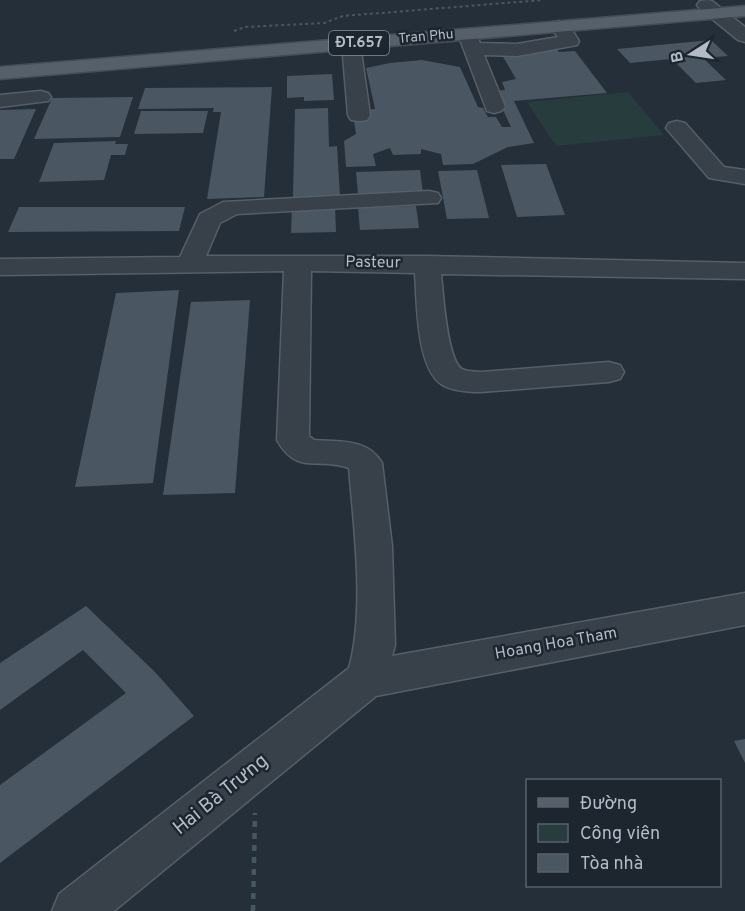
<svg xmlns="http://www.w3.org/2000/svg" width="745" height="911" viewBox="0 0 745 911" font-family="Overpass,sans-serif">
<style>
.green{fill:#273c3c}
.building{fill:#4a5662}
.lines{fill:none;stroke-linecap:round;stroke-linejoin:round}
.minor-casing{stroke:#565e68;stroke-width:3}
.major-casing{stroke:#444c56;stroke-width:3}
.path-far1{stroke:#46595a;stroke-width:2;stroke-dasharray:3 3;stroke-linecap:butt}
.path{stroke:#46595a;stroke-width:4.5;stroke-dasharray:6 6;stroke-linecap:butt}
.minor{fill:#38404a;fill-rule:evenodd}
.major{fill:#56606a;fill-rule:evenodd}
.labels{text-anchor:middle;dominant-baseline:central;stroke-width:5;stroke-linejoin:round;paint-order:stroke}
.far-street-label{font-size:14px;fill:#b3bbc6;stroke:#1d252f}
.shield{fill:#1d252f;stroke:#868e99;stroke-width:1.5}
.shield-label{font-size:15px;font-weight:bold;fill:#b3bbc6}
.street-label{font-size:16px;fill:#b3bbc6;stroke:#1d252f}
.near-street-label{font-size:20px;fill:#b3bbc6;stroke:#1d252f}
</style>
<rect width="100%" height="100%" fill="#242f3a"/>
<path class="green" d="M628,92L664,135L556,146L527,102Z"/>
<path class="building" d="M711,40L728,56L703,58L726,80L696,83L672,59L630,63L617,49Z
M557,49L559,52L575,51L607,93L514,101L534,143L508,147L473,164L443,165L441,154L421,149V154L393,155L390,148L373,154L376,166L346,167L344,141L356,134L354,121H365L360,110L375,109L366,68L390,63L422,60L460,67L478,107L483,108L488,117H496L502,127H511L494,91L505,90L502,82L516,79L502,55Z
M332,74L334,100L304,101V97L287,98V76Z
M272,87L264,197L207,199L221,112H213L214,108L138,109L145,88Z
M133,97L120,137L34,139L52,98Z
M328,108L329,147L337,146L340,196L293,197L295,109Z
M36,109L14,159H0V110Z
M141,111H208L203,133L134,134Z
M116,141L115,144H128L125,155H111L104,180L39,182L54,143Z
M546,164L565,215L517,217L501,165Z
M420,170L423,193L358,194L356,172Z
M477,170L489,218L447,219L438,171Z
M335,205L336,232L291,233L292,206Z
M416,206L419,228L360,230L358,208Z
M19,207H185L179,231L8,232Z
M179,290L153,483L75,487L116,293Z
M250,300L235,493L163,495L191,302Z
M86,606L155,672L194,716L0,863V785L126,693L83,650L0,710V663Z
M745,739V763L734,741Z"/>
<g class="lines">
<defs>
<path id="minor" d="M707,0L712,1L745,27V42L738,40L700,9L697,5L700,1Z
M559,21C569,23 574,33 579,41L577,45L517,56L484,55L505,107L501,111L494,113L487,111L458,34L460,30H474L480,43L517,44L558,37L550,26L553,22Z
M351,38L358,40L360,44L370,115L367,120L359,121L351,120L348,115L342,44L344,40Z
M41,91L48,93L51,97L48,101L0,107V95Z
M677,121L685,123L724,167L745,170V184L709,178L666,128L669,123Z
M429,191L438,193L441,198L438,203L237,214L220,223L206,256H427L745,263V279L441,274C443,292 447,360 462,369C467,372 475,371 481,372L609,362L620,365L624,372L620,379L609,382L481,392C468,392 451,391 441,384C416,366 417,301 415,273L311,271L309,436L314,440C339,442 368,438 382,463L392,546L395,645L392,656L745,593V625L376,696L114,911H52L59,894L349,668C365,611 354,528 349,468C319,457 297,476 277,440L284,271L0,275V259L180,257L200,214L223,202Z"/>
<path id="major" d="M745,6V16L0,79V67Z"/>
</defs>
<use href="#minor" class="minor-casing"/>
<use href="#major" class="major-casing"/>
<path class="path-far1" d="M234,31L245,27L324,23L343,16L543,0"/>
<path class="path" d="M253,911L255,813"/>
<use href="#minor" class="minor"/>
<use href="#major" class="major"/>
</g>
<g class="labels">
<g class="far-street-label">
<text transform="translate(426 37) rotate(-5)">Tran Phu</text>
</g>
<rect class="shield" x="329" y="31" width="60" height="24" rx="4.5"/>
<g class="shield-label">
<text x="359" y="43">ĐT.657</text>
</g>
<g class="street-label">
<text transform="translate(373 263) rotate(1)">Pasteur</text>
<text transform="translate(556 644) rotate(-10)">Hoang Hoa Tham</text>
</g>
<g class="near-street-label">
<text transform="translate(221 795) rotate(-39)">Hai Bà Trưng</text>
</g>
</g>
<rect x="526" y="779" width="195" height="108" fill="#1d252f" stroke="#59616b" stroke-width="1.5"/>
<rect x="538" y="798" width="30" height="9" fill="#56606a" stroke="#59616b" stroke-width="1.5"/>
<text x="580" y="809" font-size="18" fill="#b3bbc6">Đường</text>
<rect x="538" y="824" width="30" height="18" fill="#273c3c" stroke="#59616b" stroke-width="1.5"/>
<text x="580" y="839" font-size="18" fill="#b3bbc6">Công viên</text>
<rect x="538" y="854" width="30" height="18" fill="#4a5662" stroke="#59616b" stroke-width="1.5"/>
<text x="580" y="869" font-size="18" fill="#b3bbc6">Tòa nhà</text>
<g transform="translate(691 54) rotate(258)" stroke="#1d252f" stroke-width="4.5" paint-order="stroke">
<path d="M0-4.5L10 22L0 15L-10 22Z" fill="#b3bbc6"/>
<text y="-9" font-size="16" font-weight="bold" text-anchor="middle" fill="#b3bbc6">B</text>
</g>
</svg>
